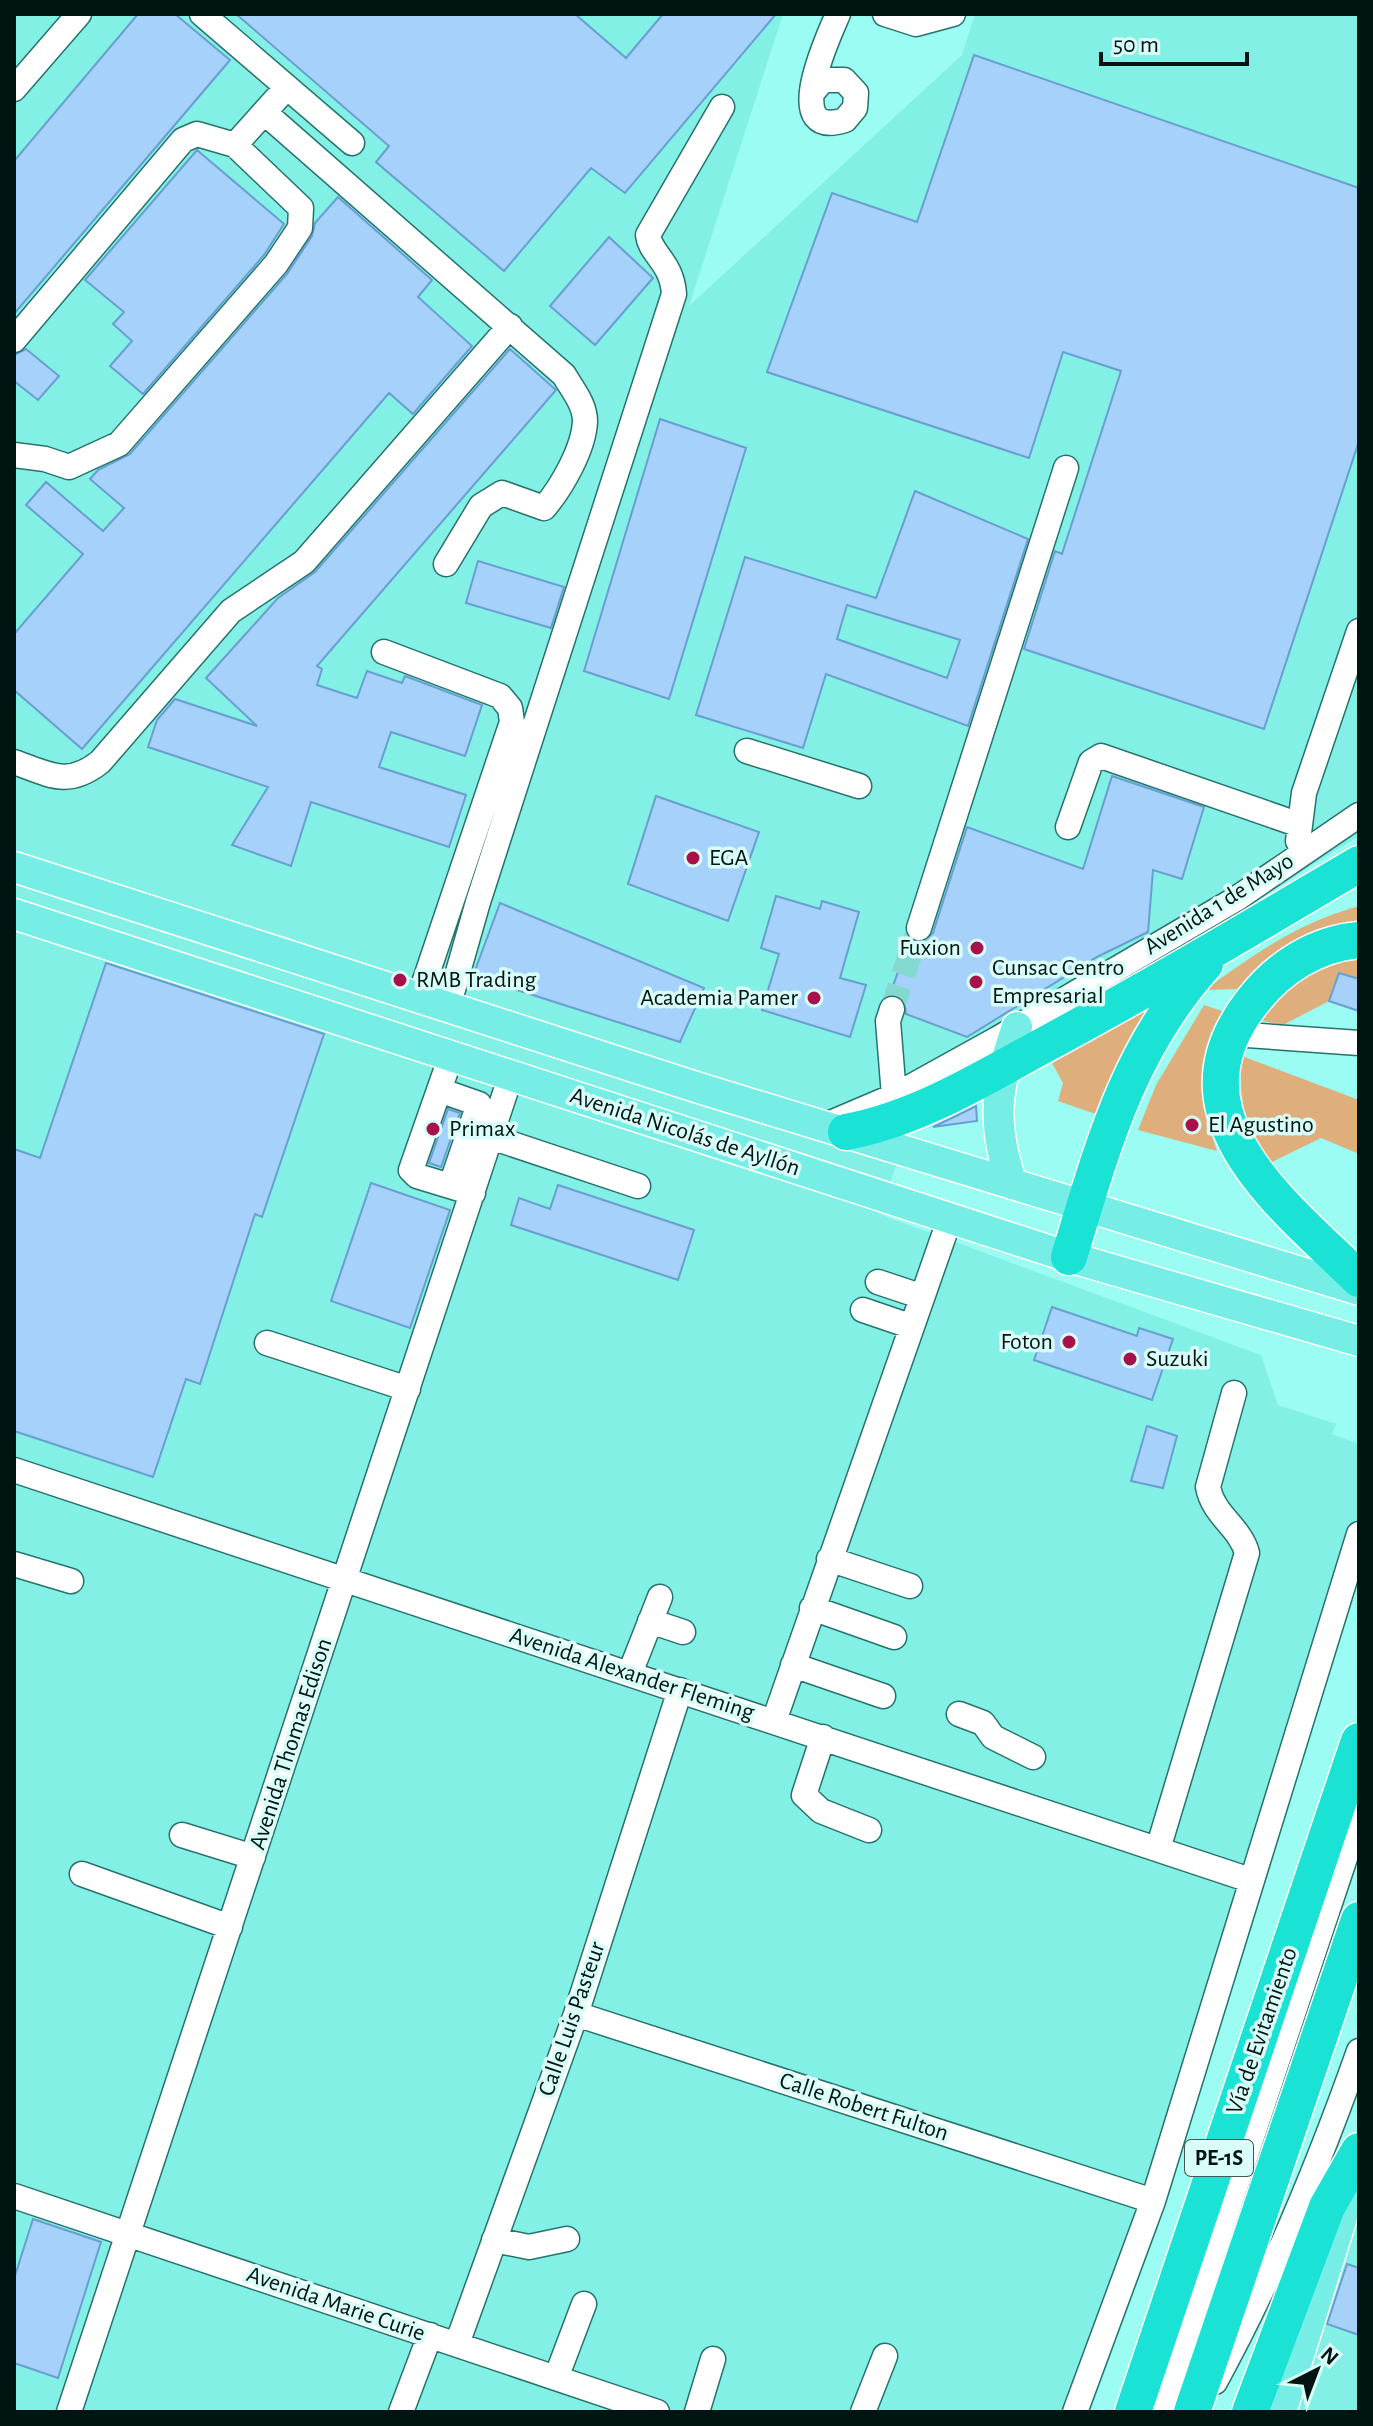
<svg xmlns="http://www.w3.org/2000/svg" width="1373" height="2426" viewBox="0 0 1373 2426" font-family="'Alegreya Sans',sans-serif">
<style>
.built{fill:#83f0e6}
.green{fill:#deaf7c}
.building{fill:#a5d1fb;stroke:#689ed0;stroke-width:2;fill-rule:evenodd}
.lines{fill:none;stroke-linecap:round;stroke-linejoin:round}
.minor-tunnel{stroke:#83d9d0;stroke-width:24;stroke-dasharray:24 12;stroke-linecap:butt}
.minor-casing{stroke:#26736d;stroke-width:27}
.major-casing{stroke:#fff;stroke-width:33}
.highway-casing{stroke:#fff;stroke-width:39}
.minor{stroke:#fff;stroke-width:24}
.major{stroke:#76eee6;stroke-width:30}
.highway{stroke:#1ae2d5;stroke-width:36}
.poi-dot{fill:#a7124a;stroke:#d9fdf8;stroke-width:3}
.labels{text-anchor:middle;dominant-baseline:central;stroke-width:7;stroke-linejoin:round;paint-order:stroke}
.shield{fill:#d9fdf8;stroke:#425a57;stroke-width:2}
.shield-label{font-size:22px;font-weight:bold;fill:#011412}
.poi-label{font-size:24px;fill:#011412;stroke:#d9fdf8;text-anchor:start}
.street-label{font-size:24px;fill:#011412;stroke:#d9fdf8}
</style>
<rect width="100%" height="100%" fill="#9afcf2"/>
<path class="built" d="M14,14H783L689,306L962,55L975,14H1359V836L1042,1035L920,1099L879,1214L1261,1355L1278,1405L1336,1424L1332,1434L1359,1444V1555L1295,1750L1157,2230L1090,2412H14Z
M1359,2138V2412H1264Z"/>
<path class="green" d="M1359,906V923L1256,973L1238,989L1205,990C1255,953 1298,923 1359,906Z
M1359,956V979L1339,973L1329,1001L1283,1025L1258,1020C1294,980 1304,967 1359,956Z
M1160,1002L1104,1117L1058,1101L1063,1083L1052,1063Z
M1204,1005L1225,1012C1207,1066 1198,1095 1217,1151L1138,1130L1156,1085Z
M1242,1056L1359,1100V1154L1321,1138L1268,1164C1245,1126 1238,1101 1242,1056Z"/>
<path class="building" d="M138,14H175L230,60L14,314V161Z
M236,14H575L626,58L663,14H776L625,193L591,168L504,271L376,162L389,146Z
M974,55L1359,188V441L1264,729L1024,649L1055,551L1062,554L1121,371L1063,352L1029,458L767,372L832,193L917,222Z
M197,150L284,224L264,255L143,394L110,366L132,341L113,324L124,312L85,280Z
M338,197L432,280L418,297L472,346L413,414L389,393L82,749L14,690V634L83,554L26,505L46,482L103,531L124,508L90,479L98,470L130,454L287,274L312,236L315,223Z
M609,237L653,278L595,345L550,306Z
M26,349L59,376L38,400L14,381V355Z
M510,349L556,390L317,666L322,669L317,685L357,698L367,671L402,683L405,676L482,705L465,756L391,732L379,767L466,795L449,847L311,802L291,866L232,845L268,787L148,747L157,720L175,699L257,726L206,678L278,598L315,572Z
M660,419L746,448L669,699L584,671Z
M915,491L1028,539L968,726L826,674L803,748L696,715L745,557L876,598ZM847,605L960,640L947,678L837,639Z
M478,561L564,587L551,628L466,603Z
M1112,776L1204,807L1182,879L1153,870L1148,932L1097,957L967,1037L906,1014L904,1000L890,994L910,939L923,942L933,933L967,827L1083,869Z
M656,796L759,832L728,921L628,884Z
M776,896L820,909L822,901L859,912L840,978L866,985L850,1037L762,1010L779,954L761,948Z
M500,903L704,988L680,1042L473,976Z
M106,963L324,1034L262,1217L255,1214L200,1384L186,1379L153,1477L14,1431V1149L40,1158Z
M1339,973L1359,979V1011L1329,1001Z
M976,1106L977,1121L933,1127L958,1115Z
M448,1109L460,1113L441,1167L429,1163Z
M371,1183L450,1210L410,1328L331,1301Z
M558,1185L694,1230L678,1280L511,1225L519,1198L550,1209Z
M1052,1307L1137,1336L1139,1328L1173,1339L1152,1400L1034,1360Z
M1147,1426L1177,1436L1163,1488L1131,1481Z
M33,2219L101,2242L58,2378L14,2363V2279Z
M1347,2264L1359,2268V2335L1327,2324Z"/>
<g class="lines">
<path class="minor-tunnel" d="M892,1009L919,928"/>
<defs>
<path id="minor" d="M202,14L352,143
M885,14L916,24L953,14
M14,89L79,14
M812,93L823,80H844L856,93L855,108L845,120C779,141 829,35 838,14
M265,113L564,375C572,389 585,404 585,421C584,449 561,488 544,508L502,493L481,506L446,564
M14,340L183,140L197,134L235,145
M14,455L45,459L69,467L119,444L276,264L300,228L301,208L235,145L287,87
M384,652L500,696L510,708L512,722L419,998
M747,751L859,786
M14,762C49,774 67,788 100,762L231,611L304,562L510,326
M1068,827L1091,762L1101,756L1300,825
M1298,841L1304,793L1359,631
M919,928L1066,468
M448,1007L478,902L674,294C672,262 650,254 648,235L722,107
M892,1009L888,1021L894,1096
M1232,1034L1359,1043
M451,1056L411,1170L417,1176L473,1193
M439,1090L479,1104L472,1124
M833,1122L894,1096L997,1039L1236,899L1359,815
M491,1137L638,1186
M451,1185L472,1124L497,1117
M878,1282L920,1296
M863,1310L910,1326
M267,1343L408,1389
M14,1470L1250,1880
M829,1559L910,1586
M14,1564L71,1581
M812,1608L894,1637
M650,1621L683,1632
M793,1665L883,1696
M630,1673L660,1597
M959,1714L983,1723L993,1737L1033,1757
M774,1721L950,1218
M823,1737L804,1795L821,1811L869,1830
M182,1835L253,1857
M1158,1849L1247,1553C1240,1527 1213,1515 1208,1487L1234,1393
M82,1874L230,1927
M576,2014L1153,2201
M14,2196L657,2412
M494,2240L529,2247L567,2239
M457,2344L576,2014L680,1690
M556,2378L584,2304
M1215,2382C1273,2276 1319,2164 1359,2051
M69,2412L511,1075
M401,2412L430,2335
M697,2412L713,2359
M863,2412L885,2356
M1075,2412L1153,2201L1359,1534
M1160,2412L1359,1816"/>
<path id="major" d="M14,867L699,1088L1359,1290
M14,914L1069,1257L1359,1341
M1012,1184C991,1123 996,1087 1017,1027
M1281,2412L1352,2185"/>
<path id="highway" d="M1359,940C1315,944 1278,968 1252,1002C1163,1116 1285,1206 1359,1279
M846,1132C918,1119 983,1078 1046,1044C1152,987 1256,925 1359,864
M1069,1257C1102,1149 1127,1051 1205,964
M1133,2412L1359,1741
M1192,2412L1359,1920
M1250,2412L1327,2207L1359,2151"/>
</defs>
<use href="#minor" class="minor-casing"/>
<use href="#major" class="major-casing"/>
<use href="#highway" class="highway-casing"/>
<use href="#minor" class="minor"/>
<use href="#major" class="major"/>
<use href="#highway" class="highway"/>
</g>
<g class="poi-dot">
<circle cx="693" cy="858" r="8"/>
<circle cx="977" cy="948" r="8"/>
<circle cx="400" cy="980" r="8"/>
<circle cx="976" cy="982" r="8"/>
<circle cx="814" cy="998" r="8"/>
<circle cx="1192" cy="1125" r="8"/>
<circle cx="433" cy="1129" r="8"/>
<circle cx="1069" cy="1342" r="8"/>
<circle cx="1130" cy="1359" r="8"/>
</g>
<g class="labels">
<rect class="shield" x="1185" y="2140" width="68" height="36" rx="6"/>
<g class="shield-label">
<text x="1219" y="2158">PE-1S</text>
</g>
<g class="poi-label">
<text x="709" y="858">EGA</text>
<text x="961" y="948" text-anchor="end">Fuxion</text>
<text x="992" y="968">Cunsac Centro<tspan x="992" dy="28">Empresarial</tspan></text>
<text x="416" y="980">RMB Trading</text>
<text x="798" y="998" text-anchor="end">Academia Pamer</text>
<text x="1208" y="1125">El Agustino</text>
<text x="449" y="1129">Primax</text>
<text x="1053" y="1342" text-anchor="end">Foton</text>
<text x="1146" y="1359">Suzuki</text>
</g>
<g class="street-label">
<text transform="translate(1219 904) rotate(-32)">Avenida 1 de Mayo</text>
<text transform="translate(685 1132) rotate(18)">Avenida Nicolás de Ayllón</text>
<text transform="translate(632 1674) rotate(18)">Avenida Alexander Fleming</text>
<text transform="translate(291 1744) rotate(-72)">Avenida Thomas Edison</text>
<text transform="translate(572 2019) rotate(-71)">Calle Luis Pasteur</text>
<text transform="translate(1262 2031) rotate(-71)">Vía de Evitamiento</text>
<text transform="translate(864 2107) rotate(18)">Calle Robert Fulton</text>
<text transform="translate(336 2304) rotate(19)">Avenida Marie Curie</text>
</g>
</g>
<rect width="1373" height="2426" fill="none" stroke="#011412" stroke-width="32"/>
<g transform="translate(1317 2370) rotate(42)" stroke="#d9fdf8" stroke-width="6" paint-order="stroke">
<path d="M0-6L14 30L0 20L-14 30Z" fill="#011412"/>
<text y="-12" font-size="22" font-weight="bold" text-anchor="middle" fill="#011412">N</text>
</g>
<path d="M1101 52v12h146v-12" fill="none" stroke="#011412" stroke-width="4"/>
<text x="1113" y="52" font-size="24" fill="#011412" stroke="#d9fdf8" stroke-width="6" paint-order="stroke">50 m</text>
</svg>
